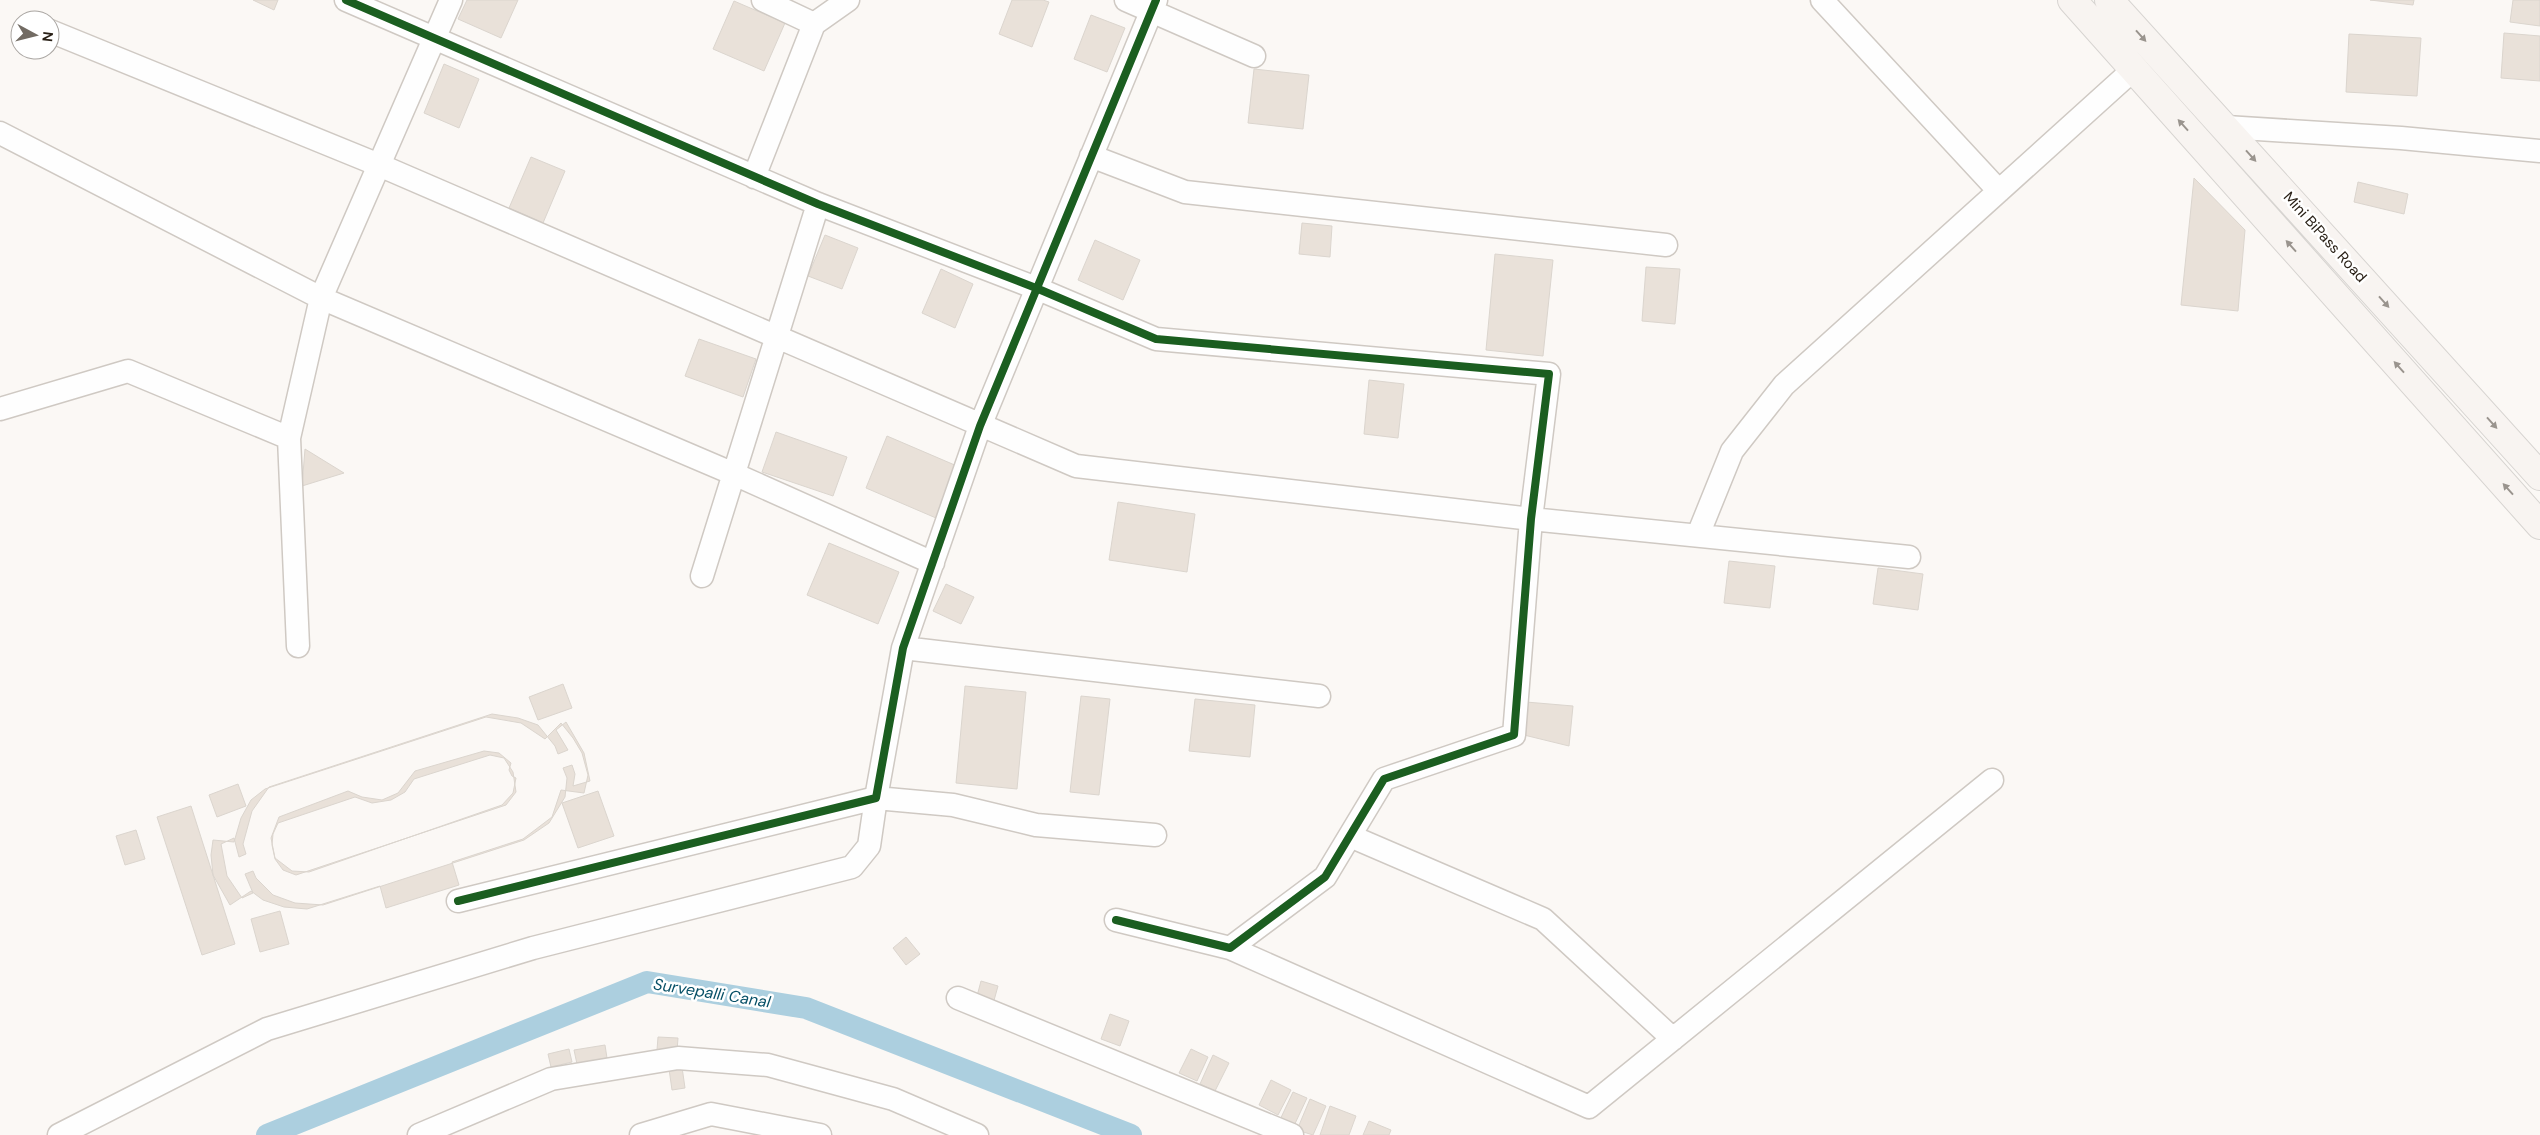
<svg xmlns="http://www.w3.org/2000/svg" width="2540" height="1135" viewBox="0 0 2540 1135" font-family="'DM Sans',sans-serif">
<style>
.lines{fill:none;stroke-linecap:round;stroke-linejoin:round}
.canal{stroke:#accfdf;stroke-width:22}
.building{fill:#e9e1d9;stroke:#dbd5ce;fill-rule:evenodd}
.minor-casing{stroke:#cfc9c3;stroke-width:25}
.major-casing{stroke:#d7d4d1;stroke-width:30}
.minor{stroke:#fefefe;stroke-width:22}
.major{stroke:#f8f4f1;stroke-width:28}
.cycleway-casing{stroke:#fff;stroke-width:11}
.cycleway{stroke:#1b5e20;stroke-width:8}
.oneway{fill:#9a948e}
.labels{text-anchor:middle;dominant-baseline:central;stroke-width:5;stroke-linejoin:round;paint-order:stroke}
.street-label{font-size:15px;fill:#281f15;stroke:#fff}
.water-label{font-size:16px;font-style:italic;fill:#075067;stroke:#fff}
</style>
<rect width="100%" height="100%" fill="#fbf8f5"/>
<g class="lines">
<path class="canal" d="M267,1135L647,982L806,1008L1131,1135"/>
</g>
<path class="building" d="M253,0H278L274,10Z
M467,0H518L501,38L458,19Z
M1012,0H1043L1049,2L1032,47L999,34Z
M2370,0H2414L2413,5Z
M2513,0H2540V26L2510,22Z
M734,1L785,23L764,71L713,49Z
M1091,15L1125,28L1107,72L1074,59Z
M2504,33L2540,36V81L2501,78Z
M2349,34L2421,38L2417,96L2346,92Z
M444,64L479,79L459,128L424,113Z
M1254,69L1309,75L1303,129L1248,123Z
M531,157L565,171L543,223L509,208Z
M2194,178L2245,230L2238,311L2181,305Z
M2358,182L2408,194L2404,214L2354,202Z
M1302,223L1332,226L1330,257L1299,254Z
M825,235L858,248L842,289L808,276Z
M1095,240L1140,260L1123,300L1078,280Z
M1495,254L1553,260L1543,356L1486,350Z
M1646,267L1680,269L1675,324L1642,321Z
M941,269L973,284L955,328L922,313Z
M699,339L756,359L743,397L685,376Z
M1369,380L1404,384L1398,438L1364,434Z
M776,432L847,457L833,496L762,472Z
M887,436L957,466L936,518L866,488Z
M305,449L344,473L302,486Z
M1118,502L1195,514L1187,572L1109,560Z
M829,543L899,572L878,624L807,595Z
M1729,561L1775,566L1770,608L1724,603Z
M1878,568L1923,574L1918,610L1873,604Z
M946,584L974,597L961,624L933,611Z
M563,684L572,708L538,720L529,697Z
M965,686L1026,692L1017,789L956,783Z
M1081,696L1110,699L1099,795L1070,792Z
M1195,699L1255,705L1250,757L1189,751Z
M1526,702L1573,706L1569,746L1524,735Z
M492,714L518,718L538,725L555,746L558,754L568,750L556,730L566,722L584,753L590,781L573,786L575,774L572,765L563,768L567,778L565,797L549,823L524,840L323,905L295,903L273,895L256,878L253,871L245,874L253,893L242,898L227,876L221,844L234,838L239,857L246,854L243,844L252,811L269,787ZM484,751L499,753L511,763L509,770L512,776L516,778L513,793L502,805L309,872L292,871L275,858L271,838L279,817L348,791L362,797L382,800L398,793L415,771Z
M486,717L521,723L545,739L561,723L573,738L582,753L588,775L584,793L561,790L552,817L523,839L452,862L459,885L386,908L380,886L307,909L284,907L263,900L251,891L230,905L213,875L211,855L213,840L234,842L241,818L251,800L265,789ZM490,755L504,758L513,772L516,792L506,805L296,875L283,870L275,859L272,845L273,834L278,823L355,797L372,803L391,800L405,792L414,779Z
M238,784L246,806L217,817L209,795Z
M598,791L614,836L578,848L562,803Z
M191,806L235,944L202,955L157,817Z
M136,830L145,859L125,865L116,836Z
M280,911L289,944L260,952L251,919Z
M906,937L920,954L906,965L893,948Z
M981,981L998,986L993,1004L976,1000Z
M1110,1014L1129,1021L1120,1046L1101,1039Z
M658,1037L678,1038L677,1051L657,1050Z
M605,1045L607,1058L577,1064L574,1050Z
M569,1049L572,1062L551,1067L548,1054Z
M1191,1049L1208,1057L1197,1081L1179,1073Z
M1213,1055L1229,1063L1215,1091L1200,1084Z
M682,1067L685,1088L672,1090L669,1069Z
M1271,1080L1291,1090L1278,1115L1259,1105Z
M1293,1092L1307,1098L1292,1130L1278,1124Z
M1310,1099L1326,1106L1313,1135L1297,1130Z
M1330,1106L1356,1116L1349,1135H1320Z
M1369,1121L1391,1130L1389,1135H1363Z"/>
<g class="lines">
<defs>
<path id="minor" d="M346,0L818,204L1036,288L1156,339L1549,374L1531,519L1514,735L1384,779L1325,877L1230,948L1116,920
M763,0L814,24
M1126,0L1254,56
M1822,0L1999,191
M50,31L379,165L1076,466L1531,519L1909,557
M2226,127L2401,138L2540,151
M0,133L321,298L734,474L933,563
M1091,156L1185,192L1666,245
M754,177L814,24L848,0
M0,409L128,371L289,438
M1698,535L1732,451L1784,385L2134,69
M702,576L818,204
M298,646L289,438L321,298L451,0
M903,648L1319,696
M1350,836L1543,919L1673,1039
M458,901L876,798L903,648L980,426L1156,0
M1230,948L1589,1107L1992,780
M958,998L1292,1135
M59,1135L267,1029L533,948L852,867L869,846L876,798L953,805L1036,825L1155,835
M419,1135L551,1079L678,1058L768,1065L893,1099L977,1135
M641,1135L711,1114L820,1135"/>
<path id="major" d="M2072,0L2540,525
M2109,0L2540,476"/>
</defs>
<use href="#minor" class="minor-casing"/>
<use href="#major" class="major-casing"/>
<use href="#minor" class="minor"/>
<use href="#major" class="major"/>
<defs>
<path id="cycleway" d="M346,0L818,204L1036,288L1156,339L1549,374L1531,519L1514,735L1384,779L1325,877L1230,948L1116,920
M458,901L876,798L903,648L980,426L1156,0"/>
</defs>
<use href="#cycleway" class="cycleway-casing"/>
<use href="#cycleway" class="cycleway"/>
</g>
<defs><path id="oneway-solid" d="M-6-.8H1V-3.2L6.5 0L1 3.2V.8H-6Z" transform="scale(1.25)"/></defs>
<g class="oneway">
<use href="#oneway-solid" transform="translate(2141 36) rotate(48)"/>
<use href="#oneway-solid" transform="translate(2183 125) rotate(-132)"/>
<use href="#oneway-solid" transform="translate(2251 156) rotate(48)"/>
<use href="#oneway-solid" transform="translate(2291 246) rotate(-132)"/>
<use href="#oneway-solid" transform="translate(2384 302) rotate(48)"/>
<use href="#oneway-solid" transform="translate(2399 367) rotate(-132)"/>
<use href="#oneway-solid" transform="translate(2492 423) rotate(48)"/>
<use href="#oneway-solid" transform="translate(2508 489) rotate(-132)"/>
</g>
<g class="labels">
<g class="street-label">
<text transform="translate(2325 237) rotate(48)">Mini BiPass Road</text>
</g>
<g class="water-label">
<text transform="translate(712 993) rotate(9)">Survepalli Canal</text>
</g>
</g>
<g transform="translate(35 35) rotate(97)"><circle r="24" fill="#ffffff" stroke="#a9a5a1"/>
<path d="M0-4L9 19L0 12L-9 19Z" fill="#726b63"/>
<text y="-8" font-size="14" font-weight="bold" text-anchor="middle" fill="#281f15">N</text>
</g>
</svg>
